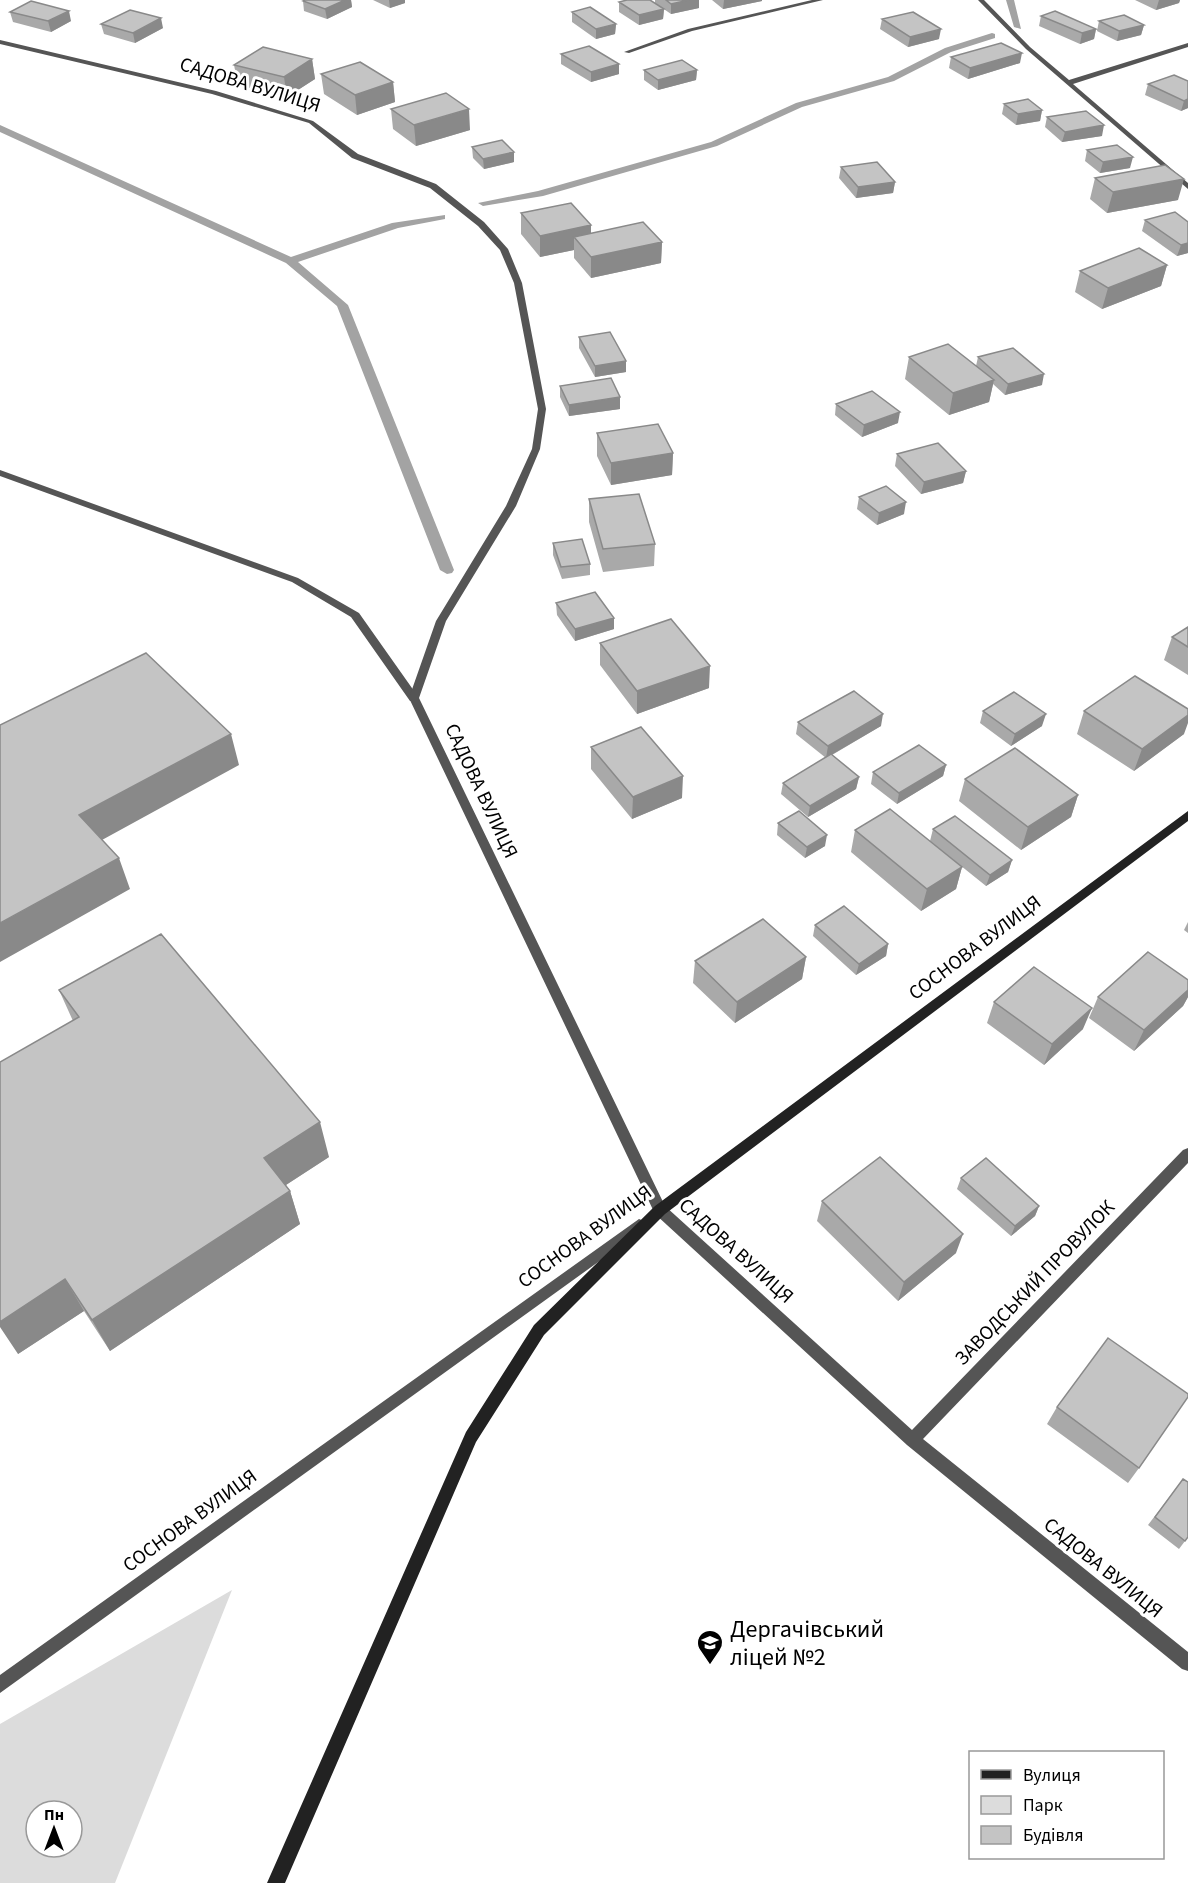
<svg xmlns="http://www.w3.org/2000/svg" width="1188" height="1883" viewBox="0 0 1188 1883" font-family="'Source Sans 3',sans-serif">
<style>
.green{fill:#dcdcdc;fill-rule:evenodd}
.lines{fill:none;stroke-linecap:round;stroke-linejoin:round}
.stream{fill:#a3a3a3;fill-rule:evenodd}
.lane{fill:#555;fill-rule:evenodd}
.street{fill:#555;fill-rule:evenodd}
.secondary{fill:#222;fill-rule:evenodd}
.wall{fill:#a9a9a9}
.shaded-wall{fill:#898989}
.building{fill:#c4c4c4;stroke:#898989;stroke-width:1.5}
.labels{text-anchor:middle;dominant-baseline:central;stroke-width:6;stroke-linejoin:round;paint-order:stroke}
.street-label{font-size:20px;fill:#000;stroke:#fff}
.near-poi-label{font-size:24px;fill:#000;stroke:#fff;text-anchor:start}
</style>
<rect width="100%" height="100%" fill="#fff"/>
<path class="green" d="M232,1590L115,1883H0V1724ZM36,1811H72V1847H36Z"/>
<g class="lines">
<path class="stream" d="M1006,0H1014L1021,29L1014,27Z
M992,33L995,34V38L951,52L894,81L802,107L717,146L543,196L483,206L478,203L538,191L711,142L796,103L888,77L945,48Z
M0,125L291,257L392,223L445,215V219L398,228L298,262L348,305L454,570L452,573L447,574L440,570L337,306L286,263L0,132Z"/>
<path class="lane" d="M0,470L298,578L359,613L419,698L418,701H410L351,617L292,582L0,476Z"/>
<path class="street" d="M812,0H823L692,31L629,53L624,52L688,29Z
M978,0H984L1030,47L1069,80L1188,43V47L1073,84L1188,183V189L1026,49Z
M0,40L216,91L313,121L358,154L436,184L484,222L508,249L522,283L546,409L540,449L516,506L446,621L419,698L665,1206L912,1430L1183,1150L1188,1148V1163L923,1439L1188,1652V1671L1182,1669L907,1445L655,1214L409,698L436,621L506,506L532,449L538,409L514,283L500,250L478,226L430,188L352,158L309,123L212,94L0,44Z
M639,1219L644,1221L646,1225L644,1229L0,1693V1675Z"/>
<path class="secondary" d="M1188,811V821L665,1214L544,1335L476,1442L285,1883H267L466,1432L534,1325L655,1206Z"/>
</g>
<path class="wall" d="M305,0H351L352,7L327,19L304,11L303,1Z
M373,0H405V3L390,8Z
M655,0H699V8L671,14L655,3Z
M712,0H762V1L723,9Z
M1135,0H1180L1179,3L1156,10Z
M619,2L664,9L663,19L639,25L619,12Z
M10,12L71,21L51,32L13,22Z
M572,12L616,24L615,34L596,39L572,22Z
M1041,16L1096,29L1094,39L1080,44L1039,26Z
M882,19L939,39L908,47L880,29Z
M1099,21L1144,25L1141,35L1117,41L1097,31Z
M101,24L163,28L135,43L104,34Z
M561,54L619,64V74L591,82L561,64Z
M951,57L1020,63L968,79L949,68Z
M312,59L315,79L287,97L238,85L234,65Z
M644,70H697L696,80L658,90L644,80Z
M321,74L393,82L395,102L357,115L324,94Z
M1174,75L1188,108L1181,111L1145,95L1148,84Z
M1004,104L1042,110L1040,121L1016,125L1002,114Z
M391,109L470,130L416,146L393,129Z
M1047,117L1102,136L1062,142L1045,127Z
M472,147L514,152V162L484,169L473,158Z
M1087,150L1130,168L1100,173L1085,161Z
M841,167L895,182L893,193L856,198L839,178Z
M1095,178L1178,200L1107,213L1090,199Z
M521,213L591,225V233L662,242L661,263L591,278L574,258V250L540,257L521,234Z
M1145,220L1188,222V253L1177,256L1142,231Z
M1167,265L1161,286L1102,309L1075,292L1080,271Z
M579,337L626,372L595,377L579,348Z
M909,357L976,366L978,357L1042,385L1005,395L993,384L989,402L949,415L905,379Z
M560,386L620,397V409L569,416L560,397Z
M836,404L898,423L862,437L835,415Z
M597,433L673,453L672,475L611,485L597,456Z
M897,454L966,471L963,483L921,494L895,466Z
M859,497L904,514L877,525L857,509Z
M589,499L655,544L654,566L603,572L589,522Z
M553,543L590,564V575L562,579L553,555Z
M556,603L614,618V629L575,641L557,615Z
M1188,627V675L1164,660L1172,637Z
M600,643L709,688L637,714L600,665Z
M983,711L1042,726L1011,746L980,723Z
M1084,711L1184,734L1134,771L1077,734Z
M798,722L881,726L832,755L859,777L856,789L808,817L781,794L783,783L826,758L796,734Z
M591,747L682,798L632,819L591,769Z
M946,765L943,776L897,804L871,784L873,772Z
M965,779L1078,795L1071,817L1021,850L959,801Z
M778,823L825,846L805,858L777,835Z
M933,829L1012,860L1008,872L986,886L930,841Z
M855,830L962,867L956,889L921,911L851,852Z
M1188,922V933L1184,930Z
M815,925L888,944L886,956L856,975L813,936Z
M806,957L802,979L735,1023L693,983L695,961Z
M1188,980V997L1183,1006L1134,1051L1089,1018L1098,997Z
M59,990L329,1157L286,1185L290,1191L300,1224L110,1351L84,1311L18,1354L73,1021Z
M994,1002L1083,1029L1044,1065L987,1023Z
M961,1178L1039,1206L1035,1216L1011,1236L957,1189Z
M822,1201L956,1253L898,1301L817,1221Z
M1057,1407L1139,1468L1128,1483L1047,1424Z
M1183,1479L1185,1541L1179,1549L1148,1525Z"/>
<path class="shaded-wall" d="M345,0H351L352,7L327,19L325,9Z
M389,0H405V3L390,8Z
M689,0H699V8L671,14V4Z
M724,0H762V1L723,9Z
M1159,0H1180L1179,3L1156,10Z
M664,9L663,19L639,25V15Z
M69,11L71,21L51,32L48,21Z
M161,18L163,28L135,43L133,33Z
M616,24L615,34L596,39V29Z
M1144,25L1141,35L1117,41L1119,31Z
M941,29L939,39L908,47L910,37Z
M1096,29L1094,39L1080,44L1082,33Z
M1022,53L1020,63L968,79L970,68Z
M312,59L315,79L287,97L284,77Z
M619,64V74L591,82V72Z
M697,70L696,80L658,90V80Z
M393,82L395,102L357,115L355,95Z
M1188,99V108L1181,111L1184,101Z
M469,109L470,130L416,146L414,125Z
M1042,110L1040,121L1016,125L1018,114Z
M1104,125L1102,136L1062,142L1065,132Z
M514,152V162L484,169L483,159Z
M1133,157L1130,168L1100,173L1103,162Z
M1184,179L1178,200L1107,213L1113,192Z
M895,182L893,193L856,198L858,187Z
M591,225V247L574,237V250L540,257V236Z
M662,242L661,263L591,278V257Z
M1188,243V253L1177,256L1181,245Z
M1167,265L1161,286L1102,309L1108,288Z
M626,361V372L595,377V366Z
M1044,374L1042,385L1005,395L1008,384Z
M994,380L989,402L949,415L953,393Z
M620,397V409L569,416V405Z
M900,412L898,423L862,437L864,425Z
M673,453L672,475L611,485V463Z
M966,471L963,483L921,494L924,482Z
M906,502L904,514L877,525L879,513Z
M614,618V629L575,641V629Z
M710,666L709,688L637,714V691Z
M883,714L881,726L826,758L828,746Z
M1046,714L1042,726L1011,746L1015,734Z
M1188,715V723L1184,734L1134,771L1142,749Z
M231,734L239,765L91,846L79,815Z
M946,765L943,776L897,804L899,793Z
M683,776L682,798L632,819L633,797Z
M859,777L856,789L808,817L810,806Z
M1078,795L1071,817L1021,850L1028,827Z
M827,835L825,846L805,858L807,847Z
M119,858L130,889L0,962V923Z
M1012,860L1008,872L986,886L990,875Z
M962,867L956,889L921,911L927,889Z
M888,944L886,956L856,975L859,964Z
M806,957L802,979L735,1023L737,1002Z
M1188,990V997L1183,1006L1134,1051L1144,1030Z
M1092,1008L1083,1029L1044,1065L1052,1044Z
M320,1122L329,1157L275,1192L264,1158Z
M290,1191L300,1224L110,1351L92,1320Z
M1039,1206L1035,1216L1011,1236L1015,1226Z
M963,1234L956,1253L898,1301L904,1282Z
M65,1279L84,1311L18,1354L0,1327V1322Z"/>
<path class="building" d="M305,0H345L325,9L303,1Z
M627,0H650L664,9L639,15L619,2Z
M666,0H689L671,4Z
M31,1L69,11L48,21L10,12Z
M590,7L616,24L596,29L572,12Z
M130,10L161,18L133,33L101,24Z
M1055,11L1096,29L1082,33L1041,16Z
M913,12L941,29L910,37L882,19Z
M1124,15L1144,25L1119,31L1099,21Z
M1001,43L1022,53L970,68L951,57Z
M589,46L619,64L591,72L561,54Z
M263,47L312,59L284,77L234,65Z
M682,60L697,70L658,80L644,70Z
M360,62L393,82L355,95L321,74Z
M1174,75L1188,81V99L1184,101L1148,84Z
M446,93L469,109L414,125L391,109Z
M1028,99L1042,110L1018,114L1004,104Z
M1086,111L1104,125L1065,132L1047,117Z
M502,140L514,152L483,159L472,147Z
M1117,145L1133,157L1103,162L1087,150Z
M877,162L895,182L858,187L841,167Z
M1165,165L1184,179L1113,192L1095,178Z
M571,203L591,225L540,236L521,213Z
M1175,212L1188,222V243L1181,245L1145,220Z
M643,222L662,242L591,257L574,237Z
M1139,248L1167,265L1108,288L1080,271Z
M610,332L626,361L595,366L579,337Z
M948,344L994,380L953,393L909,357Z
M1013,348L1044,374L1008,384L978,357Z
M611,378L620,397L569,405L560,386Z
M872,391L900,412L864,425L836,404Z
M658,424L673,453L611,463L597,433Z
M938,443L966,471L924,482L897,454Z
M886,486L906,502L879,513L859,497Z
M639,494L655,544L603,549L589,499Z
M582,539L590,564L561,567L553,543Z
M595,592L614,618L575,629L556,603Z
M671,619L710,666L637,691L600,643Z
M1188,627V647L1172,637Z
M146,653L231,734L79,815L119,858L0,923V725Z
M1135,676L1188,709V715L1142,749L1084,711Z
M854,691L883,714L828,746L798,722Z
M1014,692L1046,714L1015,734L983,711Z
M641,727L683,776L633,797L591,747Z
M919,745L946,765L899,793L873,772Z
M1015,748L1078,795L1028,827L965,779Z
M831,754L859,777L810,806L783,783Z
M890,809L962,867L927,889L855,830Z
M799,811L827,835L807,847L778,823Z
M955,816L1012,860L990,875L933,829Z
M844,906L888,944L859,964L815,925Z
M763,919L806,957L737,1002L695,961Z
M161,934L320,1122L264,1158L290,1191L92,1320L65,1279L0,1322V1062L79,1017L59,990Z
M1148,952L1188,980V990L1144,1030L1098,997Z
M1034,967L1092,1008L1052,1044L994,1002Z
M880,1157L963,1234L904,1282L822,1201Z
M986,1158L1039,1206L1015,1226L961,1178Z
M1108,1338L1188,1394V1397L1139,1468L1057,1407Z
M1183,1479L1188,1482V1537L1185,1541L1155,1517Z"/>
<defs>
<symbol id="school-pin" viewBox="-11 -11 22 30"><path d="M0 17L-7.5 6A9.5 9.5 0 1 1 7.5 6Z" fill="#000" stroke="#fff"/><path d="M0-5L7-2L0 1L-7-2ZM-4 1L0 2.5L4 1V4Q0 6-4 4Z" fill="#fff"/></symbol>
</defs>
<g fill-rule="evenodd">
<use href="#school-pin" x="695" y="1628" width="30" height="40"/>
</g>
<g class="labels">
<g class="street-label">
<text transform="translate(250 85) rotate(17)">САДОВА ВУЛИЦЯ</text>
<text transform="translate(481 791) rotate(65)">САДОВА ВУЛИЦЯ</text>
<text transform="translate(975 948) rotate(-37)">СОСНОВА ВУЛИЦЯ</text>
<text transform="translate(585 1237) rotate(-36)">СОСНОВА ВУЛИЦЯ</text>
<text transform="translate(736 1251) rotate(42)">САДОВА ВУЛИЦЯ</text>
<text transform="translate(1035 1283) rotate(-46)">ЗАВОДСЬКИЙ ПРОВУЛОК</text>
<text transform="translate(190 1521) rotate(-36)">СОСНОВА ВУЛИЦЯ</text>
<text transform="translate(1103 1568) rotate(39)">САДОВА ВУЛИЦЯ</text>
</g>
<g class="near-poi-label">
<text x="730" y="1629">Дергачівський<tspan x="730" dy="28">ліцей №2</tspan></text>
</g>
</g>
<rect x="969" y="1751" width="195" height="108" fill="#ffffff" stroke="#999999" stroke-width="1.5"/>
<rect x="981" y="1770" width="30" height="9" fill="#222222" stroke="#999999" stroke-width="1.5"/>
<text x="1023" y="1781" font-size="18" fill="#000000">Вулиця</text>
<rect x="981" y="1796" width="30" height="18" fill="#dcdcdc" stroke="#999999" stroke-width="1.5"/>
<text x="1023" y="1811" font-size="18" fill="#000000">Парк</text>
<rect x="981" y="1826" width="30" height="18" fill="#c4c4c4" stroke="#999999" stroke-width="1.5"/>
<text x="1023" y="1841" font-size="18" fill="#000000">Будівля</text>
<g transform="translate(54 1829)"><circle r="28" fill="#ffffff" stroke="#999999" stroke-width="1.5"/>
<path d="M0-4.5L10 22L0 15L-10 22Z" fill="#000000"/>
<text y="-9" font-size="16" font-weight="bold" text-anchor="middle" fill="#000000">Пн</text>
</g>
</svg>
